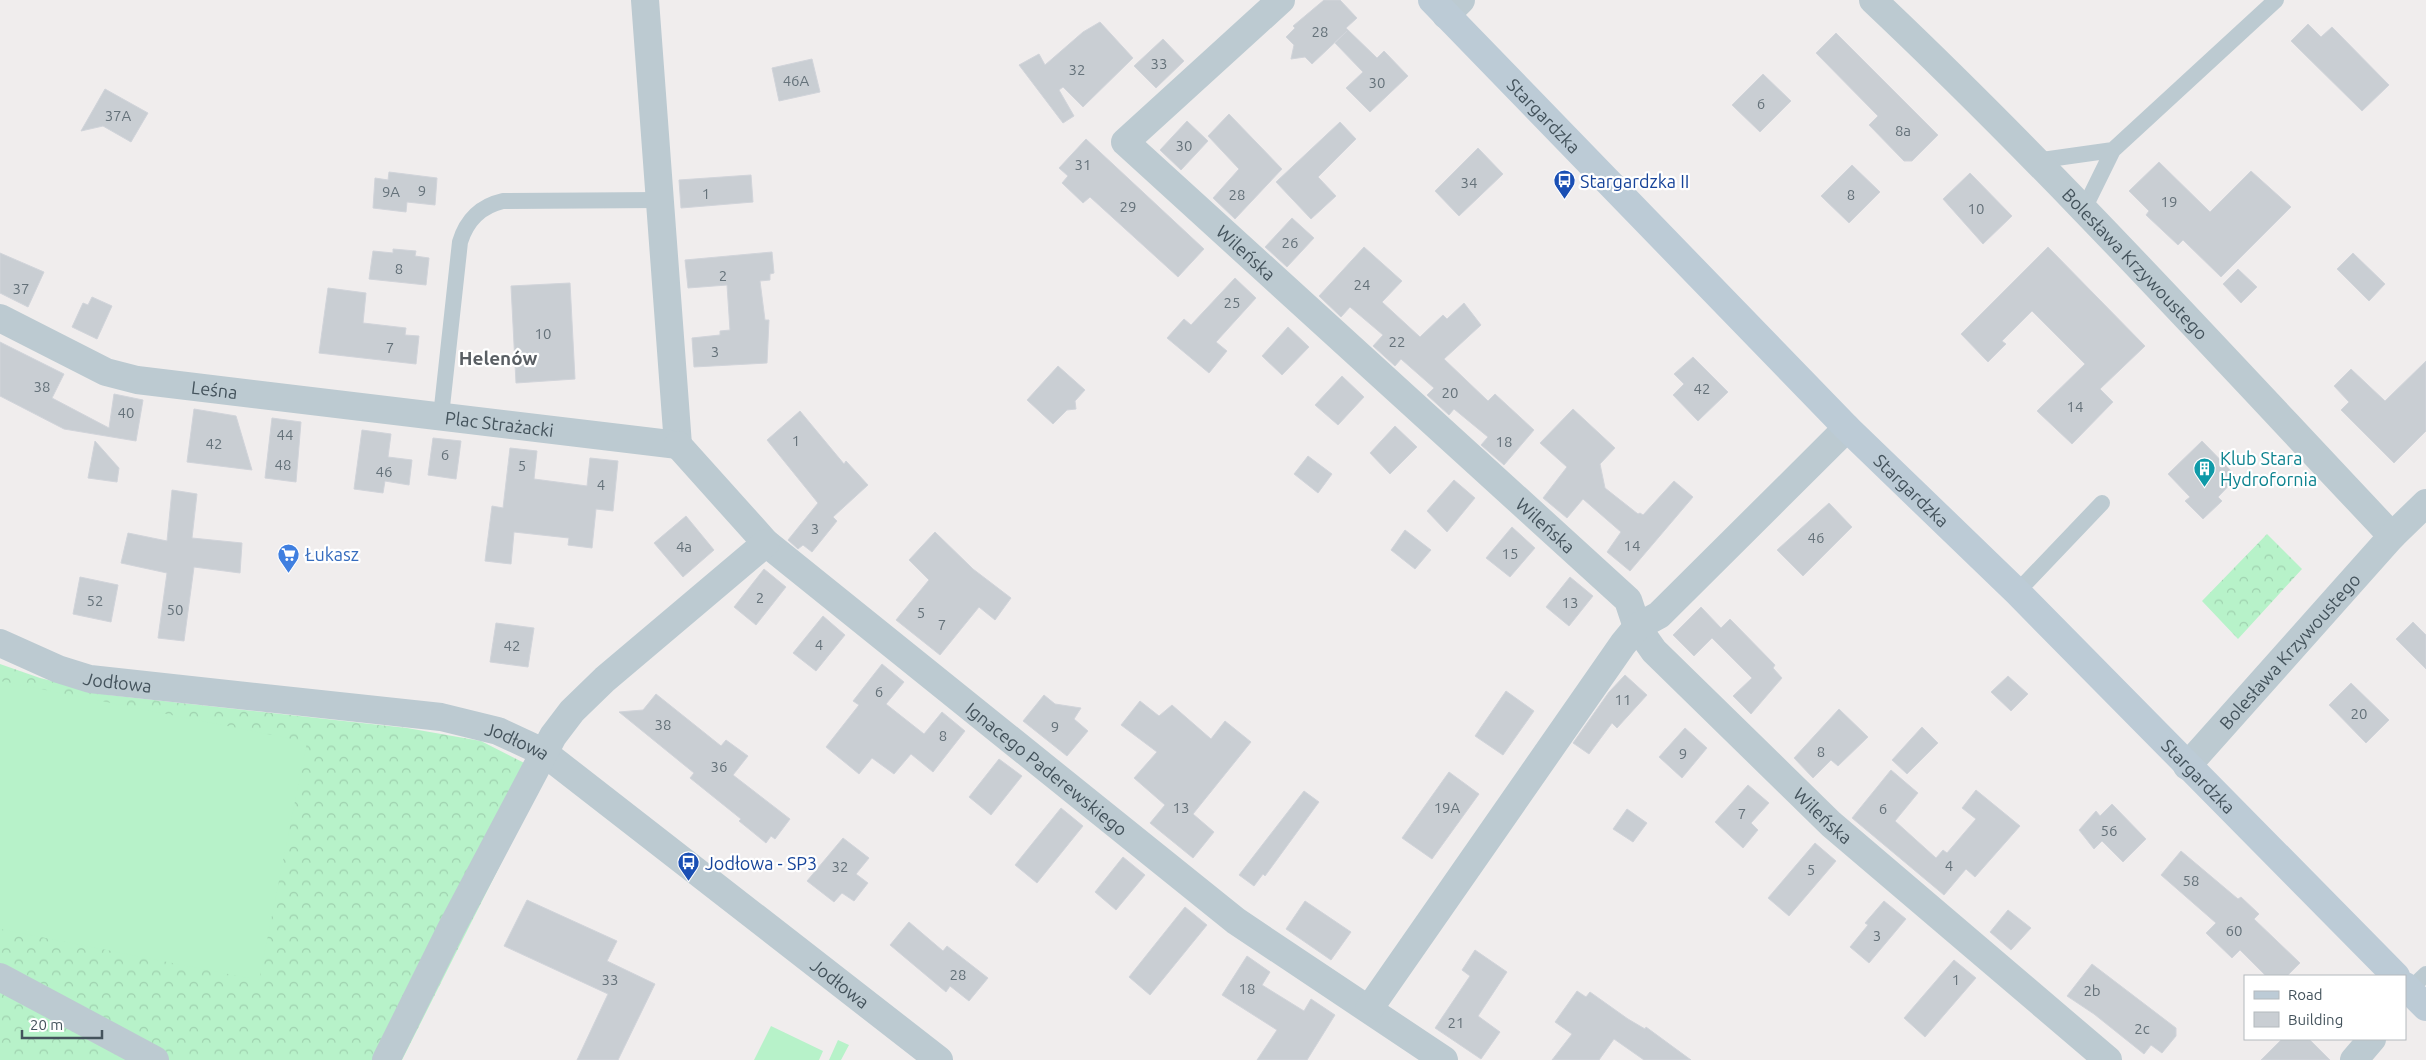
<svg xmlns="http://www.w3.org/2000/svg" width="2426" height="1060" viewBox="0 0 2426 1060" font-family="Ubuntu,sans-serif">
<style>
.forest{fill:url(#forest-crowns)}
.garden{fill:#b7f2c9}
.building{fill:#c9ced3;stroke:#d1d4da}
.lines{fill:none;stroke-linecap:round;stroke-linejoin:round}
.lane{stroke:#bccad1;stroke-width:16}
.street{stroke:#bccad1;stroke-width:28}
.secondary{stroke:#bccbd6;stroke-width:28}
.labels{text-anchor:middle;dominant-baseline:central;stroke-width:4.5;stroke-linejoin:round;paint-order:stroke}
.number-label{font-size:15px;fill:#65727a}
.street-label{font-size:18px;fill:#44535c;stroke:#fff}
.transit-label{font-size:18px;fill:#164399;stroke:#fff;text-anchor:start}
.culture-label{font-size:18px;fill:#0d838f;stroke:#fff;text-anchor:start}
.shop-label{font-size:18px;fill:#366cbe;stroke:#fff;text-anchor:start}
.neighbourhood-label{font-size:19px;font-weight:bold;fill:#595e63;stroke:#fff}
</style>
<defs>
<pattern id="forest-crowns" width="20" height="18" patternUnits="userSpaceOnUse" patternTransform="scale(1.25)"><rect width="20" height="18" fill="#b7f2c9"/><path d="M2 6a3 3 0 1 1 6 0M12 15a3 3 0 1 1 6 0" fill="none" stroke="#9fd1af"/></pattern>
</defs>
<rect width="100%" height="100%" fill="#f0eded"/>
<path class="forest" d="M2267,534L2302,569L2238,639L2202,601Z
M0,664L40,678L109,695L407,728L481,741L546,774L402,1060H0Z"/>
<path class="garden" d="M0,681L307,742L259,980L0,929Z
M771,1026L823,1051L819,1060H754Z
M838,1040L849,1045L841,1060H829Z"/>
<path class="building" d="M1324,0H1340L1357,18L1346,28L1377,58L1384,51L1408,76L1370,112L1346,88L1363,72L1335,43L1347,31L1312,64L1305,57L1291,59L1294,45L1286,37L1295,28L1293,26Z
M1100,22L1133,58L1083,107L1063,87L1059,90L1074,116L1063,123L1019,65L1039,54L1045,65L1083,32Z
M2308,24L2321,37L2332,27L2389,85L2362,111L2291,41Z
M1836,33L1938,135L1912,161H1904L1869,125L1878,116L1816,53Z
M1163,39L1184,61L1156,88L1134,66Z
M812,59L820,92L779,101L772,68Z
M1763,74L1791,101L1760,132L1732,105Z
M105,89L148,113L131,142L103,126L81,131Z
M1229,114L1282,169L1235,219L1213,198L1239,169L1208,136Z
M1187,121L1208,141L1181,170L1160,150Z
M1340,122L1356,139L1318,177L1336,196L1311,219L1276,182Z
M1086,139L1204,249L1178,277L1090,197L1083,203L1062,183L1068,176L1059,168Z
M1478,148L1503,174L1459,216L1435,191Z
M2159,162L2210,212L2251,171L2291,207L2221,277L2183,240L2178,245L2146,215L2149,211L2129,191Z
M1852,165L1880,192L1849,223L1821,196Z
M389,172L437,178L435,205L407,202L406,212L373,208L375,178L388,180Z
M1970,173L2012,216L1983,244L1943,199Z
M751,175L753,202L681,208L679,180Z
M1292,218L1314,238L1287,267L1265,247Z
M1364,247L1402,281L1382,302L1420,337L1443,315L1447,319L1464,303L1481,325L1444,359L1488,401L1495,394L1534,430L1504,465L1481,445L1488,437L1454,409L1449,415L1427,395L1434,388L1401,359L1395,366L1373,346L1383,335L1350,307L1341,317L1319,296Z
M2048,247L2145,346L2100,389L2113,402L2072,444L2037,411L2085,364L2032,311L2002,341L2006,344L1988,362L1961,334Z
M393,249L416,251L415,256L429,258L426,285L369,279L373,251L393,253Z
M772,252L774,273L770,274V280L760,281L765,320H769L767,363L694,367L692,338L720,335V331L730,330L727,285L688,288L685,260Z
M0,253L44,272L28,307L0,293Z
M2353,253L2385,284L2369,301L2337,269Z
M2238,269L2257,287L2241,303L2223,284Z
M1235,278L1256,298L1216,342L1227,351L1209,373L1167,338L1184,319L1191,325Z
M570,283L575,379L516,383L511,286Z
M328,288L366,293L363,323L406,328L405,335L419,336L416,364L319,353Z
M92,297L112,306L97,339L72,327L83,303L88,305Z
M1288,327L1309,347L1282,375L1262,356Z
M0,342L64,374L52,398L109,428L114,394L143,400L136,441L64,429L0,396Z
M1693,357L1728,392L1698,421L1673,395L1684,384L1674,374Z
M2426,361V431L2394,463L2341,410L2349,402L2334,386L2351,369L2385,401Z
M1058,366L1085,390L1075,401L1076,409L1067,410L1053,424L1027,400Z
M1342,376L1364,397L1338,425L1315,405Z
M194,409L236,416L252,470L187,462Z
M1573,409L1615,448L1600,464L1605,488L1638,514L1640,513L1643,515L1674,481L1693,497L1630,571L1607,552L1621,532L1583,499L1567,518L1543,498L1567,467L1540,443Z
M800,411L844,464L846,461L868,485L833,517L837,521L812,552L803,545L798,549L788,540L818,503L767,440Z
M272,418L301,422L296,482L265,478Z
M1395,426L1417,447L1390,474L1370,453Z
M362,430L391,434L388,457L412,460L409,485L385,481L383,493L354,489Z
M433,438L461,441L456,479L428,475Z
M95,441L119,468L117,482L88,478Z
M2202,441L2237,477L2218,497L2222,501L2203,519L2185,501L2190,497L2168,474Z
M510,448L537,451L534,479L587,486L590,458L618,461L613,511L596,509L592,548L568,545L569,538L514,532L511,564L485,561L492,506L503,508Z
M1308,456L1332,474L1318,493L1294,474Z
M1454,480L1475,498L1447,532L1427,511Z
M172,490L197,494L192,538L242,543L240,573L194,567L184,641L158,638L167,573L121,563L128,533L167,541Z
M1829,503L1852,527L1803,576L1777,550Z
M686,516L714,550L683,577L654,543Z
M1512,527L1535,548L1510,577L1486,558Z
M1405,530L1431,550L1415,569L1391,550Z
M935,532L973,569L1011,598L995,620L979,607L940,655L896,620L929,580L909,560Z
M764,569L786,587L756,625L734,607Z
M80,577L118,585L111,622L73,614Z
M1570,577L1593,596L1569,626L1546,607Z
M1701,607L1721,628L1730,619L1775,665L1773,668L1782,678L1751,714L1733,696L1752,678L1712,638L1694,656L1673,635Z
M823,616L845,635L816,671L793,653Z
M2413,622L2426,635V669L2396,639Z
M496,623L534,628L528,667L490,662Z
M882,664L904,682L886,704L924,734L942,712L965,731L933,772L911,754L894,774L872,758L859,774L826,747L859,705L853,701Z
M1625,675L1647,695L1617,728L1612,723L1589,754L1573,743L1609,692Z
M2008,676L2028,694L2011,711L1991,692Z
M2351,683L2389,720L2366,743L2329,705Z
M1506,691L1534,711L1503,755L1475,736Z
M656,694L721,746L726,740L748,756L733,775L790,819L775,839L771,836L766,843L739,821L741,819L690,778L694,773L619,712L643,710Z
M1044,695L1055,704L1081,708L1074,719L1088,731L1067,756L1023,721Z
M1140,701L1159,716L1172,705L1211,739L1225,721L1251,742L1193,814L1214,832L1193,858L1150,823L1165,805L1134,778L1157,752L1121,725Z
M1839,709L1868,737L1838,766L1831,760L1813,778L1794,758Z
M1922,727L1938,743L1907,774L1892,760Z
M1685,728L1707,748L1682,778L1659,757Z
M999,759L1022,776L991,815L969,797Z
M1891,770L1918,793L1895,821L1936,858L1943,850L1947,853L1976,819L1962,808L1976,790L2020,826L1975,877L1966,869L1944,895L1852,818Z
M1449,772L1479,794L1432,859L1402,838Z
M1748,785L1769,803L1751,823L1758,830L1743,848L1715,822Z
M1304,791L1319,802L1265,876L1263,874L1254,886L1239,875Z
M2112,804L2146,839L2123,862L2102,841L2094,849L2079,830L2096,811L2100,816Z
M1061,808L1083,826L1037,883L1015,865Z
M1627,809L1647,823L1633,842L1613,829Z
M843,838L869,858L856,874L868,883L854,901L842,893L834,902L807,881Z
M1815,843L1836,861L1789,916L1768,898Z
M2181,851L2238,899L2241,897L2259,914L2254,919L2300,963L2287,976H2266L2240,950L2232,958L2206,933L2216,923L2161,875Z
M1123,857L1145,875L1116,910L1095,892Z
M527,900L617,941L607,961L655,984L618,1060H577L608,994L504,946Z
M1305,901L1351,932L1331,960L1286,929Z
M1884,901L1906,919L1869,963L1850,947L1868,925L1865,923Z
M1185,907L1207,925L1150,995L1129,977Z
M2008,910L2031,928L2011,950L1990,932Z
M909,922L943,951L947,946L988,978L969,1001L950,986L946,992L890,945Z
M1475,950L1507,972L1478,1016L1500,1032L1481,1059L1435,1028L1470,976L1462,970Z
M1247,956L1270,972L1262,985L1304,1011L1311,999L1335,1015L1307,1060H1257L1277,1030L1222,995Z
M1954,960L1976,978L1925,1037L1904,1018Z
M2092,964L2176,1028V1036L2162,1053L2151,1045L2144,1054L2094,1014L2067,996Z
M1577,991L1586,997L1590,992L1628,1019L1645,1029L1646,1027L1691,1060H1644L1614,1039L1599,1060H1552L1572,1034L1555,1022Z
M2282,1039H2309L2330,1060H2261Z"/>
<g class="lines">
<path class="lane" d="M2035,161L2113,150L2276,0
M2084,209L2113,150
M441,416L460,242C467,219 481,206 503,201L661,200
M2017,592L2102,503
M2409,990L2426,974"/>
<g class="street">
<path d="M645,0L678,445"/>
<path id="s1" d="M1281,0L1125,142L1628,600L1637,627L1654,651L1831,824L2108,1060"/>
<path id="s2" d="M1873,0C2054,171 2221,355 2392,536"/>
<path d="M1446,15L1461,0"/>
<path id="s3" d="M0,318L106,372L137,380L678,445"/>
<path id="s4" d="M678,445L766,543L1236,921L1444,1060"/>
<path id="s5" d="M0,643L58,669L90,679L441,717L498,731L543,752L939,1060"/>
<path id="s6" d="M2187,766L2392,536L2426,503"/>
<path d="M0,977L155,1060"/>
<path d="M1369,1009L1623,644L1637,627L1659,615L1847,428"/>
<path d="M386,1060L451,929L553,736L572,711L605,679L766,543"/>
<path d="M2354,1060L2372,1039"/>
</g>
<g class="secondary">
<path id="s7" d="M1432,0L1847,428L2017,592L2396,976"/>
<path d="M2405,986L2426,1007"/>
</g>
</g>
<defs>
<symbol id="bus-pin" viewBox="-11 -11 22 30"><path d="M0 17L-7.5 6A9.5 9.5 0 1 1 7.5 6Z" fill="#1a4fb4" stroke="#fff"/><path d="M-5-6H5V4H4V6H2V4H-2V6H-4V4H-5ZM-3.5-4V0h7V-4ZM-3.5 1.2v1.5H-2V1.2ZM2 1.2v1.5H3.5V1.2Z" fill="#fff"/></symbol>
<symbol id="building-pin" viewBox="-11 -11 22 30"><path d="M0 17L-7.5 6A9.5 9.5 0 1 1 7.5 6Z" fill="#0f9aa8" stroke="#fff"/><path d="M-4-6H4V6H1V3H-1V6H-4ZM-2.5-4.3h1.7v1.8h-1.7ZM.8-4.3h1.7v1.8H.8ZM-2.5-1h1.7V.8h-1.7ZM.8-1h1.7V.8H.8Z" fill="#fff"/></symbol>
<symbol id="supermarket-pin" viewBox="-11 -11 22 30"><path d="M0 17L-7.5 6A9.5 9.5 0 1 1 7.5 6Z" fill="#3f7fe0" stroke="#fff"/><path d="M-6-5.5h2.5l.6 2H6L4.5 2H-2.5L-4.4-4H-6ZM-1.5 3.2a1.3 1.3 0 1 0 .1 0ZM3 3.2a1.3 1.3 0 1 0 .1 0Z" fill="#fff"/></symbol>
</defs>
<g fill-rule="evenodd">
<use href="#bus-pin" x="1552" y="168" width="25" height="34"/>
<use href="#building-pin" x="2192" y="456" width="25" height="34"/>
<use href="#supermarket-pin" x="276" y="542" width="25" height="34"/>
<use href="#bus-pin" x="676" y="850" width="25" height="34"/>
</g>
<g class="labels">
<g class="number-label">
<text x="1320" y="31">28</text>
<text x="1159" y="63">33</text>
<text x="1077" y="69">32</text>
<text x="796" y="80">46A</text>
<text x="1377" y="82">30</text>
<text x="1761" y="103">6</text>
<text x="118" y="115">37A</text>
<text x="1903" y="130">8a</text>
<text x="1184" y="145">30</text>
<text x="1083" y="164">31</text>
<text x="1469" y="182">34</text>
<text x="422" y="190">9</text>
<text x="391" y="191">9A</text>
<text x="706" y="193">1</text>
<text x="1237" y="194">28</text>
<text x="1851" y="194">8</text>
<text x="2169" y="201">19</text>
<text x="1128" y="206">29</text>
<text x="1976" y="208">10</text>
<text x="1290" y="242">26</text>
<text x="399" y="268">8</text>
<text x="723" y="275">2</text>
<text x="1362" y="284">24</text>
<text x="21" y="288">37</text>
<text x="1232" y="302">25</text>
<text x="543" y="333">10</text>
<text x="1397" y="341">22</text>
<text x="390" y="347">7</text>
<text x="715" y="351">3</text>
<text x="42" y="386">38</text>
<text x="1702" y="388">42</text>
<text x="1450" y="392">20</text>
<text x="2075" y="406">14</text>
<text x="126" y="412">40</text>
<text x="285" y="434">44</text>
<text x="796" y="440">1</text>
<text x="1504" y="441">18</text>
<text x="214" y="443">42</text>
<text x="445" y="454">6</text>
<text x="283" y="464">48</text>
<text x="522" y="465">5</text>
<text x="384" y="471">46</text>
<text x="601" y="484">4</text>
<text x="815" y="528">3</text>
<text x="1816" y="537">46</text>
<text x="1632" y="545">14</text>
<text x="684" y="546">4a</text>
<text x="1510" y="553">15</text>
<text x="760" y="597">2</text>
<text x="95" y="600">52</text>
<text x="1570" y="602">13</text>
<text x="175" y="609">50</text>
<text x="921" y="612">5</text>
<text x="942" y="624">7</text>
<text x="819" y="644">4</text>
<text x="512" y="645">42</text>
<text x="879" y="691">6</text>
<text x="1623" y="699">11</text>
<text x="2359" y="713">20</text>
<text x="663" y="724">38</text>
<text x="1055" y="726">9</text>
<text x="943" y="735">8</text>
<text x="1821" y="751">8</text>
<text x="1683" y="753">9</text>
<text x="719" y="766">36</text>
<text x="1181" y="807">13</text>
<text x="1447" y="807">19A</text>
<text x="1883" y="808">6</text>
<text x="1742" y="813">7</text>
<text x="2109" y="830">56</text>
<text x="1949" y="865">4</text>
<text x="840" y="866">32</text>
<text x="1811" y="869">5</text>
<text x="2191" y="880">58</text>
<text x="2234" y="930">60</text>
<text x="1877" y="935">3</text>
<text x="958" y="974">28</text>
<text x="610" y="979">33</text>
<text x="1956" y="979">1</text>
<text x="1247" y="988">18</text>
<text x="2092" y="990">2b</text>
<text x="1456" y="1022">21</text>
<text x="2142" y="1028">2c</text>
</g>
<g class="street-label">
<text stroke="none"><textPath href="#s7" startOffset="161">Stargardzka</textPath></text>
<text stroke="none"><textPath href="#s1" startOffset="375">Wileńska</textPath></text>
<text stroke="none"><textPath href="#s2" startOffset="372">Bolesława Krzywoustego</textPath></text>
<text stroke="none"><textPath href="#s3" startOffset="229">Leśna</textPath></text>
<text stroke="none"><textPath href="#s3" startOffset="516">Plac Strażacki</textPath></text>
<text stroke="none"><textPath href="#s7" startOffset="686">Stargardzka</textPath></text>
<text stroke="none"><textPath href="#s1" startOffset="780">Wileńska</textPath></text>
<text stroke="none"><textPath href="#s6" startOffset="154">Bolesława Krzywoustego</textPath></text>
<text stroke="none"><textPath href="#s5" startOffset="125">Jodłowa</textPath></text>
<text stroke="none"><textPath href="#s5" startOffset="530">Jodłowa</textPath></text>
<text stroke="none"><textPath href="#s4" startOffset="492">Ignacego Paderewskiego</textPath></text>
<text stroke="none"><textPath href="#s7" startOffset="1091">Stargardzka</textPath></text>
<text stroke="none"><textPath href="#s1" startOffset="1185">Wileńska</textPath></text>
<text stroke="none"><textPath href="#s5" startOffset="935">Jodłowa</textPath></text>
</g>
<g class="transit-label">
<text x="1580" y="181">Stargardzka II</text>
<text x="705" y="863">Jodłowa - SP3</text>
</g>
<g class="culture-label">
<text x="2220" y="458">Klub Stara<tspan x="2220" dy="21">Hydrofornia</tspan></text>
</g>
<g class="shop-label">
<text x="305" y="554">Łukasz</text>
</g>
<g class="neighbourhood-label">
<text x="498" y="358">Helenów</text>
</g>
</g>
<rect x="2244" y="975" width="162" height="65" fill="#ffffff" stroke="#b4babe"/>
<rect x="2254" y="991" width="25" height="8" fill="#bccbd6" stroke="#b4babe"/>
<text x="2288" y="1000" font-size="15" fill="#44535c">Road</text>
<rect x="2254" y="1012" width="25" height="15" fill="#c9ced3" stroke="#b4babe"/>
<text x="2288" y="1025" font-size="15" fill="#44535c">Building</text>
<path d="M22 1030v8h80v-8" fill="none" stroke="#44535c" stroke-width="2.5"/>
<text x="30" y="1030" font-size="15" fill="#44535c" stroke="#ffffff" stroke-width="4" paint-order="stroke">20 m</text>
</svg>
